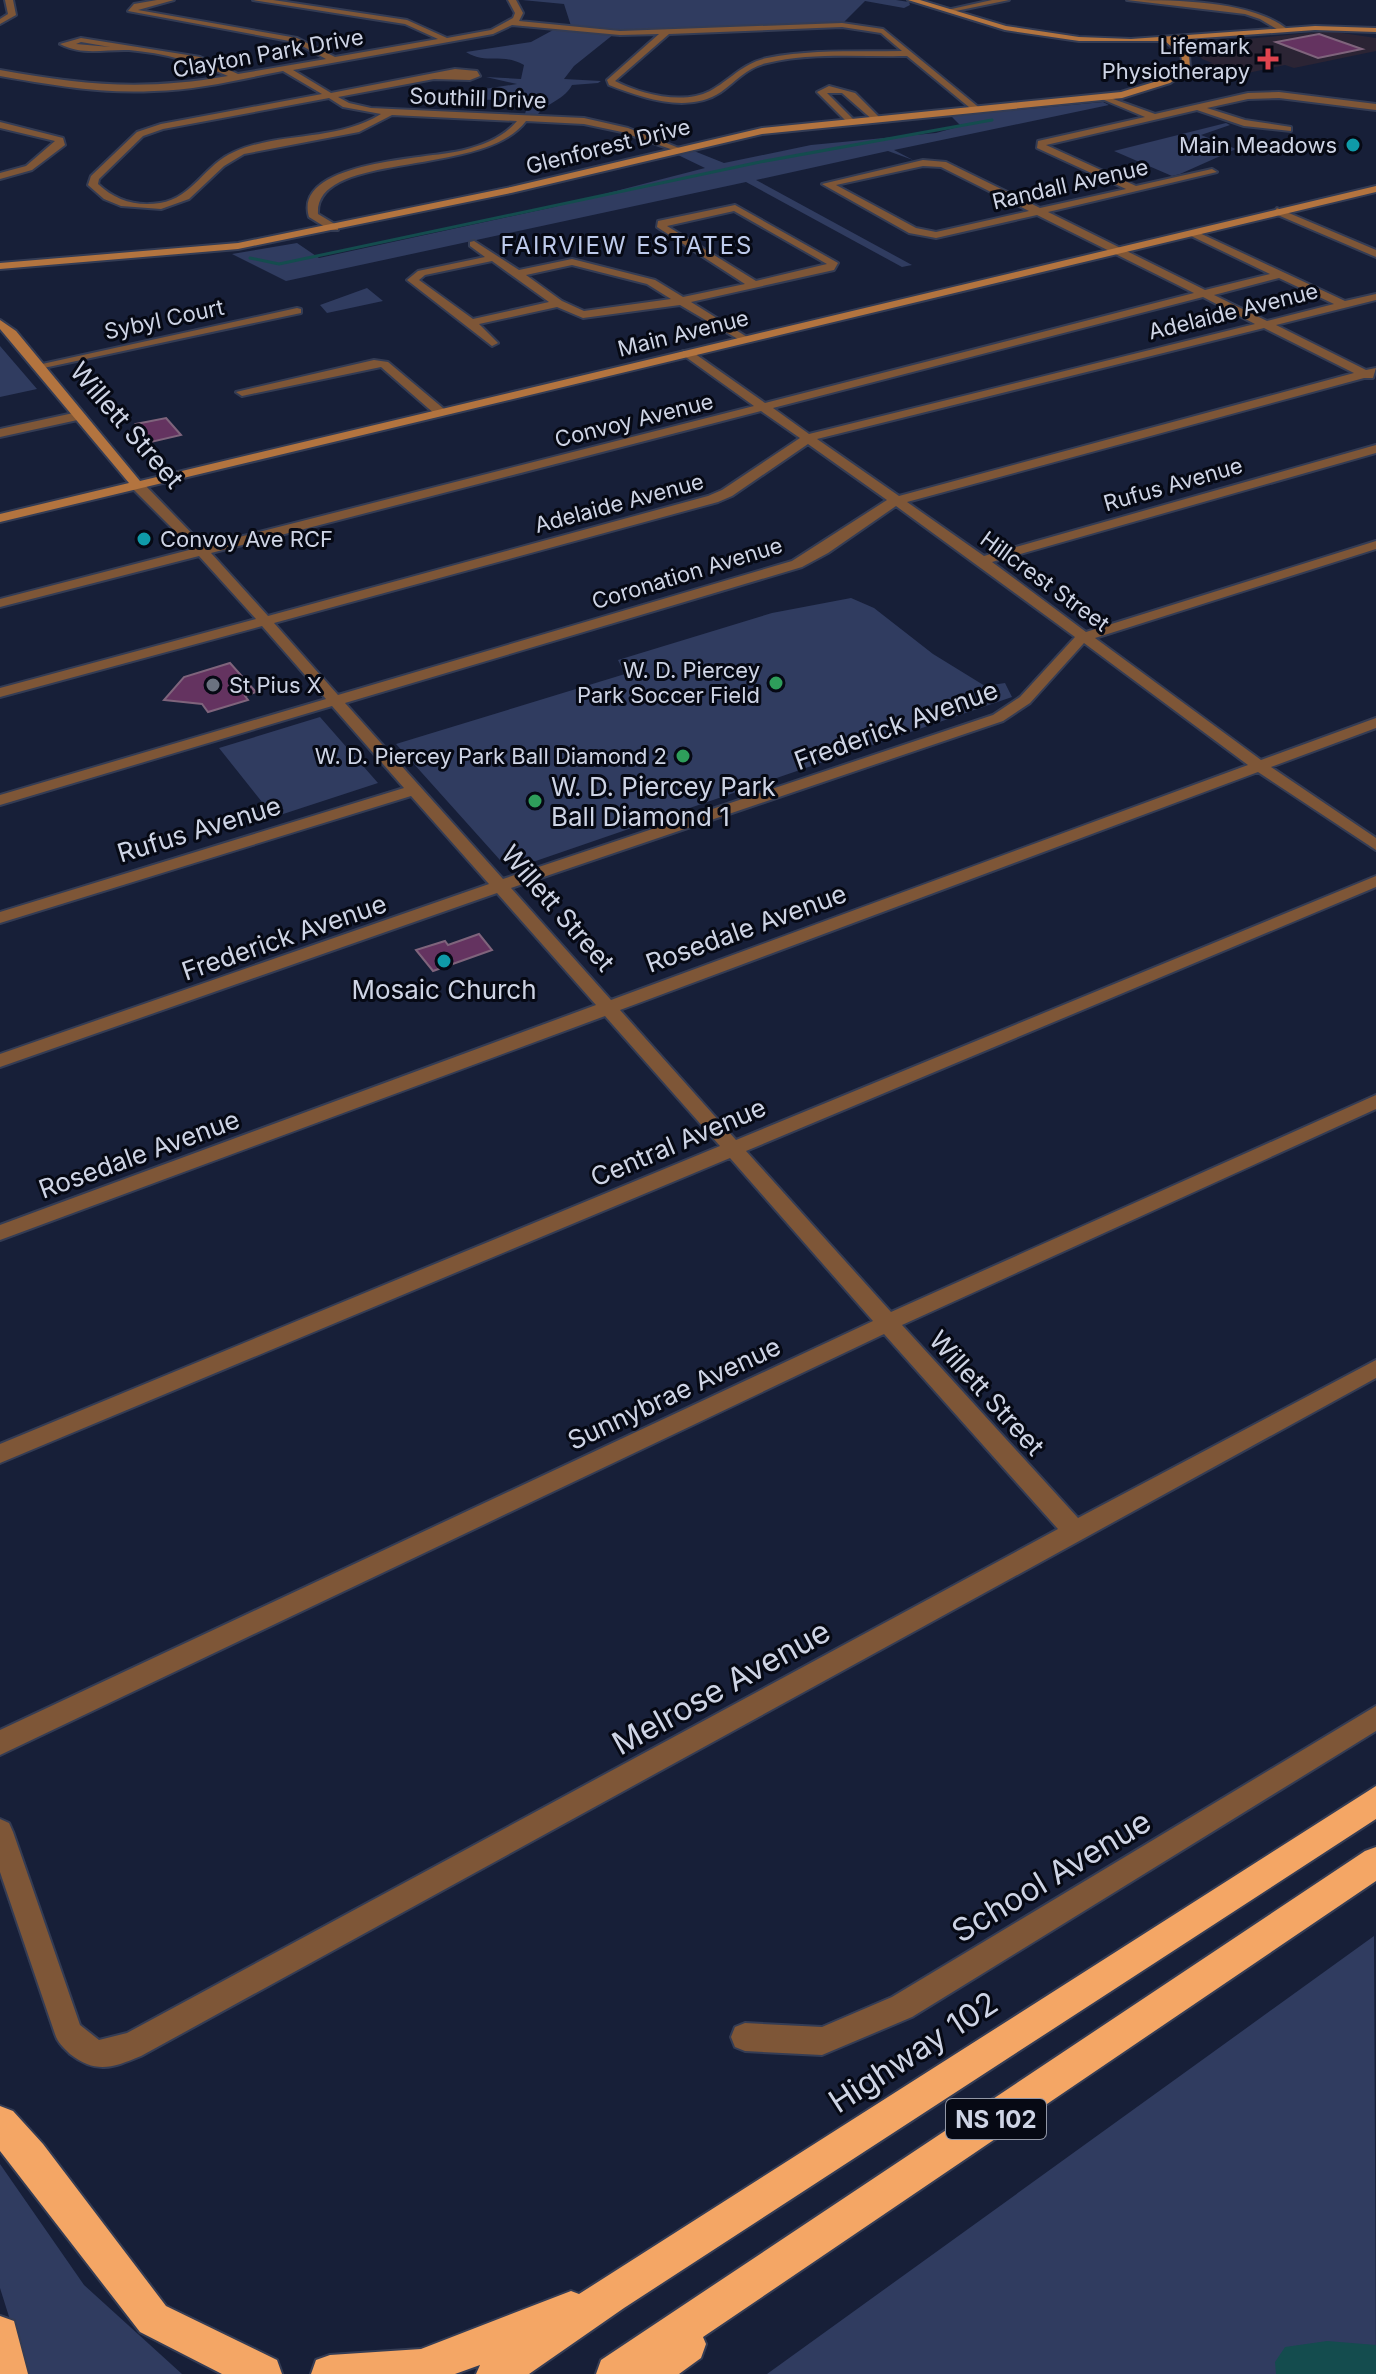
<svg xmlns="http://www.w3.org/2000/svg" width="1376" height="2374" viewBox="0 0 1376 2374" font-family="Inter,sans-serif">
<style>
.commercial{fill:#2b2434}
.green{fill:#303c60}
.water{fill:#144c4e}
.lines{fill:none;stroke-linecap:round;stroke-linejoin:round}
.stream{stroke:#144c4e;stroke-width:3}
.building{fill:#643360;stroke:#7f647c;stroke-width:2}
.street-casing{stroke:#343c54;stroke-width:4}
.secondary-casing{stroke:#343c54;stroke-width:4}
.highway-casing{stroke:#343c54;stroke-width:4}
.street{fill:#7e5637;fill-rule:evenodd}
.secondary{fill:#b3743f;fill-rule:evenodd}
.highway{fill:#f4a665;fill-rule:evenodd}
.health-dot{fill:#e0444e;stroke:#060914;stroke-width:3}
.culture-dot{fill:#0f9aa8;stroke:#060914;stroke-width:3}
.leisure-dot{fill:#2e9e5b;stroke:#060914;stroke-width:3}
.worship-dot{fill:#6b7280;stroke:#060914;stroke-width:3}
.labels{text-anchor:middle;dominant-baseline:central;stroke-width:6;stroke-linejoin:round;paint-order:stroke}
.far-poi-label{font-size:22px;fill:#ced4e5;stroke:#060914;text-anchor:end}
.far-street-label{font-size:22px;fill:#ced4e5;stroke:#060914}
.far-neighbourhood-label{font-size:24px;letter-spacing:2px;fill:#bdcaeb;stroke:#060914}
.shield{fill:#060914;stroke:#9297a6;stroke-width:2}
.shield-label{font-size:24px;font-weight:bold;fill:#ced4e5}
.street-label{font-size:26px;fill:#ced4e5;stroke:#060914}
.poi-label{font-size:26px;fill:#ced4e5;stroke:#060914;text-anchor:start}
.near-street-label{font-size:32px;fill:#ced4e5;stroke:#060914}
</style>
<rect width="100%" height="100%" fill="#171f38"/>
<path class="commercial" d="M1329,31L1376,38V51L1294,68L1285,65L1225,78L1196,67L1212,63L1202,59L1194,44Z"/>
<path class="green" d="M522,0H896L909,2L910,5L904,8L865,1L843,23L626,30L571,26L564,4Z
M555,29L614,34L574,66L564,79L601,81L598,83L572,85C565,99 549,102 538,114H525L528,103L517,100L419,99L517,84L486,77L521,79L524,65C500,52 487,65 466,52L531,42Z
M1103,102L1109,105L894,150L913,160L888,151L756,180L912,265L902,267L746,182L286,281L232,254L297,243L319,258L554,207L705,168L678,155L694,151L724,163L811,145L936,133L961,126L951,116Z
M1226,123L1230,125L1201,135L1236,149L1180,174L1172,176L1114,151Z
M367,288L383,301L327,313L320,305Z
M0,346L37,389L0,397Z
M851,598L874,608L933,654L985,686L1005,683L1012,697L527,864L500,860L396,744L625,674L618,660L772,613Z
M320,717L378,783L274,817L219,748Z
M1374,1936L1376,2374H767Z
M0,2164L84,2285L182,2374H21L16,2339L0,2288Z"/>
<path class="water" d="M1327,2341L1376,2345V2374H1276L1275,2362L1285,2347Z"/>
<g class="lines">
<path class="stream" d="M250,258L279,264L760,162L992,120"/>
</g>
<path class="building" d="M1319,34L1362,49L1318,58L1276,42Z
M166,418L181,435L151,442L136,424Z
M230,663L256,692L245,696L248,700L208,712L202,704L164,700L184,677Z
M479,934L492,950L433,971L416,950L445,941L448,945Z"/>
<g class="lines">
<defs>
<path id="street" d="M5,0H13L16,15L0,24V19L8,14Z
M157,0H174L138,10L297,38L335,57L438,39L405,24L253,0H273L407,20L447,38L491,30L513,18L515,13L508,0H516L523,13L519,21L620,31L842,23L883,29L982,110L975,112L907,56C861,57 812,52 767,63C748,67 736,81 721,92C688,114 642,98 609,85L607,80L659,34L620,35L512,25L493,34L293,70L331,93L455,69L477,71L480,76L470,80L434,79L338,97L349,103L371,108L584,118L628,128L679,148V152L622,132L584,124L526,121C484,178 314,150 318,214L338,226V230H330L309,217C292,160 432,159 464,150C484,145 504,137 517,121L392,115L359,132L244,154L224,166L189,199L161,209L121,206L104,199L88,185L91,176L137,132L161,124L322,94L283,71C241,79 198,90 154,91C102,94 51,85 0,76V70C83,85 144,91 228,76C197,62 163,53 129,50C105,49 83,56 60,44L81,38L200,57L238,74L326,59L295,42L128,11L134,4ZM842,27L881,33L902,51C857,52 812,49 767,58C743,63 730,80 710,91C683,105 640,94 615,81L669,34ZM81,42L110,47L76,44ZM329,98L343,107L381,114C336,142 281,131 234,152C205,164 193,198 160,203C136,207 115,200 98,184L99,179L143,136L163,129Z
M992,0H1009L951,12L947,10Z
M1127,0C1172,0 1251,0 1287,29L1280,31L1260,19L1245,14Z
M829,86L855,93L881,119L874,121L842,93H827L855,121L848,123L817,92Z
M1279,92L1376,104V110L1279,98L1248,99L1207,108L1245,120L1291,127V131L1244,126L1197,110L1046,145L1136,186L1212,169L1217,172L1048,212L1205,290L1270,274L1189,235L1188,233L1193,230L1345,301L1376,294V300L1276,325L1366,370L1376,368L1373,378H1364L907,502L984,556L1376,445V453L992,562L1086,632L1376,541V549L1095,638L1261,760L1376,718V728L1271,767L1376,838V850L1258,772L620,1010L736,1140L1376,876V887L746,1151L891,1312L1376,1095V1109L902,1325L1078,1518L1376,1360V1378L141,2056C112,2068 96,2074 70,2054C63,2047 58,2043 55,2034L0,1872V1819L9,1823L13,1832L80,2025L99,2040L127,2033L1058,1529L884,1334L0,1755V1730L873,1321L730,1158L0,1463V1444L720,1146L605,1016L0,1240V1225L596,1005L497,893L0,1067V1054L489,884L411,796L0,923V912L404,788L332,706L0,805V795L326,699L262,626L0,697V688L256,619L199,556L0,607V599L193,549L132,488V482H142L204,546L754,406L683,355V351H691L765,403L1194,293L1037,215L936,238L909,233L822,184L923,160L946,162L1040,208L1126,189L1037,148L1038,141L1145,117L1102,99V95L1155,114L1248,93ZM923,166L941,167L1029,211L936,232L916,228L836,185ZM1279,278L1334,304L1267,321L1214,295ZM1203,297L1255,324L809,434L773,408ZM1264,328L1354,373L899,496L817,439ZM761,411L800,438L722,490L708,496L268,616L211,553ZM808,444L887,500L792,561L338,695L274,623L718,502L732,496ZM896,506L1075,637L1020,697L993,715L503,879L345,703L802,567L828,553ZM1084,643L1248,765L611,1000L511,888L1003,721L1030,703Z
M0,122L63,138L65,145L32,170L0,179V173L26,166L55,141L0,128Z
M735,205L838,263L834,270L691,302L747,337V341L743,342L680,305L583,318L557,307L479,324L498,343L492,346L407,280L418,271L485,257L470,246V242L474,241L519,270L572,259L655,280L683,297L745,284L657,227L658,221ZM734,211L827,264L756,281L667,226ZM492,261L549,302L473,319L419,280L425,275ZM572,265L647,284L671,299L584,311L562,301L526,275Z
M1277,208L1376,250V257L1273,213Z
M297,308L301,309V313L39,369L33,366Z
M374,360L388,362L444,409V415H436L381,367L242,396L236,392Z
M78,412L84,416L82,419L0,437V429Z
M1376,1706V1731L912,2017L822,2055L745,2051L735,2047L731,2037L735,2027L745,2023L822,2027L892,1997Z"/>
<path id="secondary" d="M908,0H920L1006,26L1079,37L1131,39L1315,26L1376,28V32L1315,30L1174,40L1189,54L1190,69L1170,83L1122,98L762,134L511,193L238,249L0,269V263L238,243L511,187L762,128L1121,92L1164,79L1183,66L1181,55L1165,41H1079L1005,30Z
M1376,186V192L0,522V514L129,483L0,329V320L16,331L140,481Z"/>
<path id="highway" d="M1376,1786V1819L624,2308L529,2374H476L480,2365L455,2374H311L316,2360L330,2355L421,2349L571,2291L579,2294Z
M1376,1847V1881L703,2337L706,2344L701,2358L679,2374H596L601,2360L1365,1851Z
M0,2106L13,2111L43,2144L166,2306L277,2360L282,2374H222L140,2332L0,2151Z
M0,2316L14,2321L28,2374H0Z"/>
</defs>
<use href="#street" class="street-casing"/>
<use href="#secondary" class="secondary-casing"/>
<use href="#highway" class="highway-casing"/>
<use href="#street" class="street"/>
<use href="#secondary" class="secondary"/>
<use href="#highway" class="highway"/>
</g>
<path class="health-dot" d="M1264 47h8v8h8v8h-8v8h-8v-8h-8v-8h8z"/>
<g class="culture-dot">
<circle cx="1353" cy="145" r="8"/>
<circle cx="144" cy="539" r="8"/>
<circle cx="444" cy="961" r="8"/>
</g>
<g class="leisure-dot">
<circle cx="776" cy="683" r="8"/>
<circle cx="683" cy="756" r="8"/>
<circle cx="535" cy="801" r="8"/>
</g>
<circle class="worship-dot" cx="213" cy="685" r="8"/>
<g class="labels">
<g class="far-poi-label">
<text x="1250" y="46">Lifemark<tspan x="1250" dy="25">Physiotherapy</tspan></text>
<text x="1337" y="145">Main Meadows</text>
<text x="160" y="539" text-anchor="start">Convoy Ave RCF</text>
<text x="760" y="670">W. D. Piercey<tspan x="760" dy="25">Park Soccer Field</tspan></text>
<text x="229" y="685" text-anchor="start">St Pius X</text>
<text x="667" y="756">W. D. Piercey Park Ball Diamond 2</text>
</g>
<g class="far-street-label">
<text transform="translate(268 53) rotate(-10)">Clayton Park Drive</text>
<text transform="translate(478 98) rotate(2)">Southill Drive</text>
<text transform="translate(608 146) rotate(-14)">Glenforest Drive</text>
<text transform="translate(1070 184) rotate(-13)">Randall Avenue</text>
<text transform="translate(1233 311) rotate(-14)">Adelaide Avenue</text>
<text transform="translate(164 319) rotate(-12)">Sybyl Court</text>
<text transform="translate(683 333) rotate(-14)">Main Avenue</text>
<text transform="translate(634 420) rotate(-14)">Convoy Avenue</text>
<text transform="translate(1173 484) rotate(-16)">Rufus Avenue</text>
<text transform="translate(619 503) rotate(-15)">Adelaide Avenue</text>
<text transform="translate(687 573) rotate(-17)">Coronation Avenue</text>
<text transform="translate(1045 581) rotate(36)">Hillcrest Street</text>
</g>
<g class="far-neighbourhood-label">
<text x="627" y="245">FAIRVIEW ESTATES</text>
</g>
<rect class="shield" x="946" y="2099" width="100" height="40" rx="6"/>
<g class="shield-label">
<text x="996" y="2119">NS 102</text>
</g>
<g class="street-label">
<text transform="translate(127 425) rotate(49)">Willett Street</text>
<text transform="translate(896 725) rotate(-20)">Frederick Avenue</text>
<text transform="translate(199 829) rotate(-17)">Rufus Avenue</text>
<text transform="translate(558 908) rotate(49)">Willett Street</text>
<text transform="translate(746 928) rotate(-20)">Rosedale Avenue</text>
<text transform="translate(284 937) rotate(-19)">Frederick Avenue</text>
<text transform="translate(678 1142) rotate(-23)">Central Avenue</text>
<text transform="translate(139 1154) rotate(-20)">Rosedale Avenue</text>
<text transform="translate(674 1393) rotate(-25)">Sunnybrae Avenue</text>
<text transform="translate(987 1393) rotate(48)">Willett Street</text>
</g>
<g class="poi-label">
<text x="551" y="786">W. D. Piercey Park<tspan x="551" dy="30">Ball Diamond 1</tspan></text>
<text x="444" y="989" text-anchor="middle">Mosaic Church</text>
</g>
<g class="near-street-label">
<text transform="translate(721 1687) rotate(-29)">Melrose Avenue</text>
<text transform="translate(1051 1876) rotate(-31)">School Avenue</text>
<text transform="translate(913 2052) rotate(-33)">Highway 102</text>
</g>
</g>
</svg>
